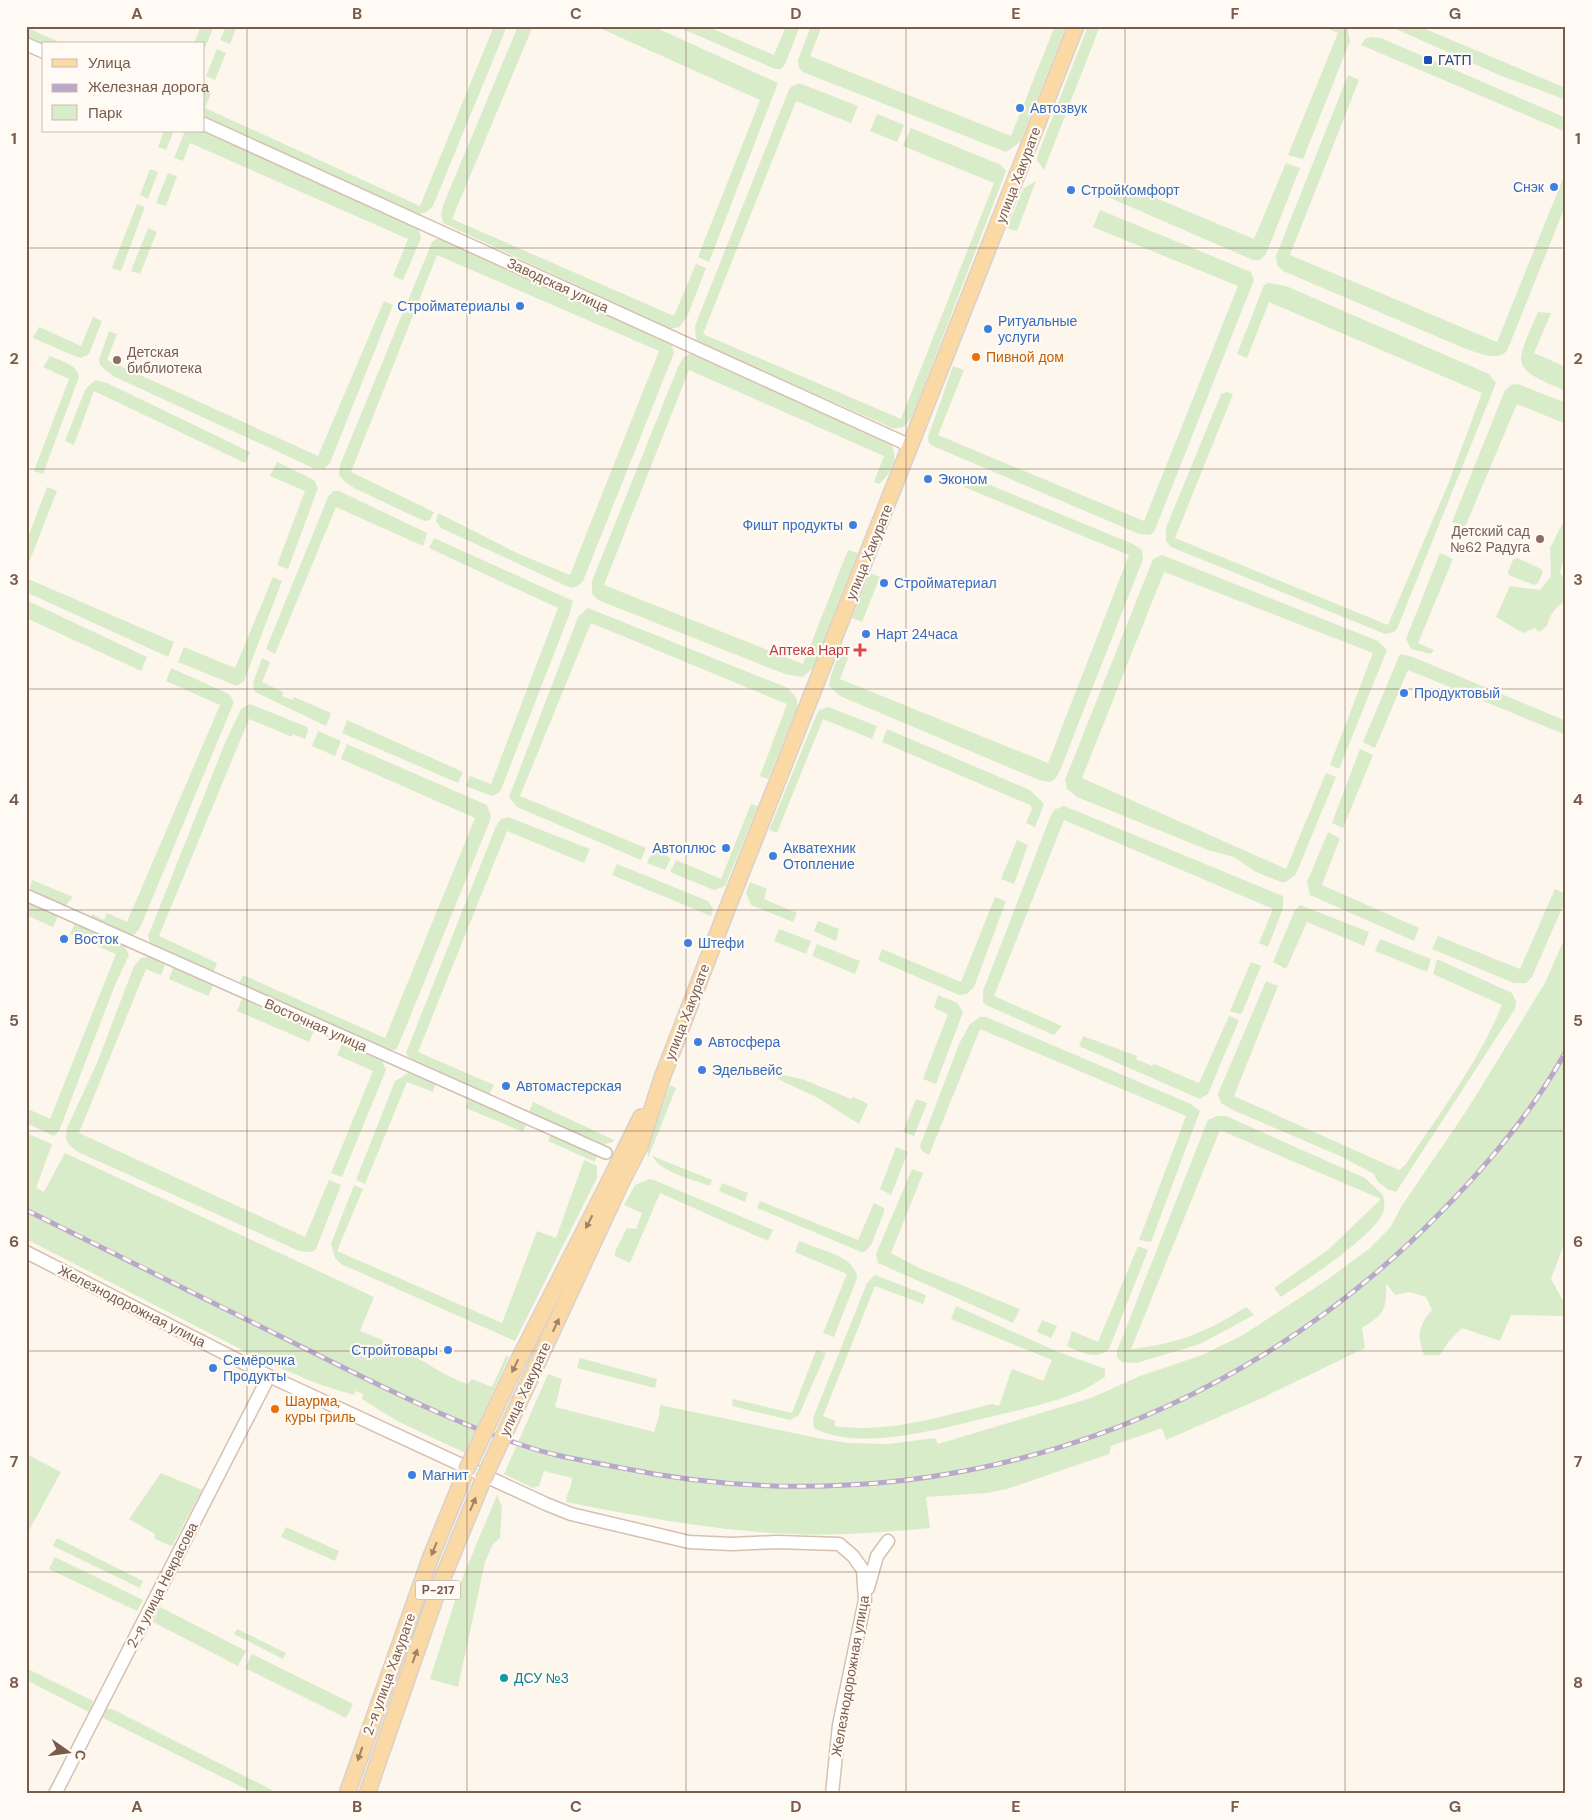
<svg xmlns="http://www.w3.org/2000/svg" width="1592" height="1820" viewBox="0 0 1592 1820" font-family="'DM Sans',sans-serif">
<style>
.green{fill:#d8ecc9}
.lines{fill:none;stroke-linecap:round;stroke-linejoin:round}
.tertiary-casing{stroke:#d1beb0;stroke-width:14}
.secondary-casing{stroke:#d6c0b0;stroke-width:15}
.primary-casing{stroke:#dad1cd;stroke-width:18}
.tertiary{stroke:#fff;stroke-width:11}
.secondary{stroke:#fff;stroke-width:12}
.primary{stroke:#fbd9a5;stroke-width:15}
.rail-casing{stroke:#b9a8c9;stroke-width:5}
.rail{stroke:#fffaf3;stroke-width:3;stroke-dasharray:9;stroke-linecap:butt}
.primary-bridge-casing{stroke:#dad1cd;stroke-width:18;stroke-linecap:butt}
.primary-bridge{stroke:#fbd9a5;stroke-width:15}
.oneway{fill:#a18267}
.grid{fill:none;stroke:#7a5c4d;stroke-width:1;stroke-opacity:0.55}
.transit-dot{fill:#1a4fb4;stroke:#fffaf3;stroke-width:2}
.shop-dot{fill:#3f7fe0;stroke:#fffaf3;stroke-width:2}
.food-dot{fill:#e8710a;stroke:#fffaf3;stroke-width:2}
.education-dot{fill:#8d6e63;stroke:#fffaf3;stroke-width:2}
.health-dot{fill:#e0444e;stroke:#fffaf3;stroke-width:2}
.culture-dot{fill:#0f9aa8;stroke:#fffaf3;stroke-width:2}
.labels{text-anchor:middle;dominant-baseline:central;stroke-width:4.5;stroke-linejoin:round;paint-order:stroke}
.shield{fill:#fffaf3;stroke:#a28b7f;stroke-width:1}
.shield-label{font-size:12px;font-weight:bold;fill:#7a5c4d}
.transit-label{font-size:14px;fill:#164399;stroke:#fffaf3;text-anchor:start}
.shop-label{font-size:14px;fill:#366cbe;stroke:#fffaf3;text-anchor:start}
.street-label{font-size:14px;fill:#7a5c4d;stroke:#fffaf3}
.education-label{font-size:14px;fill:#785e54;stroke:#fffaf3;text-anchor:start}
.food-label{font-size:14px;fill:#c56008;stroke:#fffaf3;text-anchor:start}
.health-label{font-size:14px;fill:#be3a42;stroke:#fffaf3;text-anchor:end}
.culture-label{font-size:14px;fill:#0d838f;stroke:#fffaf3;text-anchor:start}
.neatline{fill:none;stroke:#7a5c4d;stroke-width:2}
.grid-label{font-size:16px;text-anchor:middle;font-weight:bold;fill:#7a5c4d}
</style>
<rect width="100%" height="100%" fill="#fdf6ec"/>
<path class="green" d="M201,26H214L205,48L204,44L194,43Z
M226,26H237L230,44L220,40Z
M494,26H507L433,206L425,213L417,214L208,122L204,118V90L211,93L205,108L420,206Z
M518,26H533L452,219L674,316L696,264L706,268L687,317L679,327L670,329L443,223L441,214L444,203Z
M595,26H652L778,83L709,262L698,257L760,100Z
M676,26H706L774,55L786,26H800L785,64L781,69H775Z
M811,26H822L810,56L1011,136L1055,26H1066L1020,142L1006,152L803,72L799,68L798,60Z
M1088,26H1100L1044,170L1037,160L1038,154Z
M1322,26H1347L1350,41L1303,159L1288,155L1338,33Z
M1389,26H1418L1566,88V100L1499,75Z
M26,27L63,44H44V46L26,38Z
M1371,37L1381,38L1566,118V132L1361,45L1365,39Z
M217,49L226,53L215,80L206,76Z
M1348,75L1359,80L1290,255L1497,342L1566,171V204L1507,351C1496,362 1480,353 1466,349L1283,271L1277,265L1276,256Z
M799,83L858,106L851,123L796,101L703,334L901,419L994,183L903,146L911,128L1001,165L1006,171L912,417C906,426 903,429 892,428L699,343L696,338L695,326L788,92L791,87Z
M877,114L904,125L897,142L870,131Z
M204,129L418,228L421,238L403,280L393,276L408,239L190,143L183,161L174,158L185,131H204Z
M164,131H174L166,150L158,147Z
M1286,163L1300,168L1266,254L1260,260H1253L1108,197L1115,181L1254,239Z
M150,169L158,172L148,199L140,195Z
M168,173L177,176L166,206L156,203Z
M1036,181L1017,231L1007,228L1023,189Z
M137,204L145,207L121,271L112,268Z
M1100,210L1251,272L1254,280L1154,532L1150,535L1139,534L933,446L929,443L928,437L953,366L964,370L938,435L1144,521L1238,286L1093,227Z
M148,228L157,232L140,274L131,271Z
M440,237L671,343L674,353L583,581L578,586L571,588L441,528L436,521L438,513L519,554L570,575L659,351L437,255L351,472L434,512L430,520L424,521L356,489L346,483L339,475L340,465L428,252L432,242Z
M1269,283L1286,286L1489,374L1496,383L1397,629L1394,632L1385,634L1171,547L1166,541V528L1221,394L1227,392L1233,394L1175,538L1388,625L1449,482L1482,393L1269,302L1247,358L1237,354L1264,285Z
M384,301L393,305L330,463L324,469L313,468L113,376L100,365L99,360L109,331L117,334L107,360L318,456Z
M1538,312L1551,313L1534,353L1566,367V391C1508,367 1515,366 1538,312Z
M93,317L102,321L89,354L81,358L72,355L33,338L39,327L81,346Z
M689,354H695L888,441C902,454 891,474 879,484L874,482L884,456L689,370L604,585L803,664L848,550L858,553L813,668L803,677L785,674L598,600L592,594V581L678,367L683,358Z
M50,356C60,361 78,364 79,377L43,474L34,471L69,379L43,367Z
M95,380L107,383L250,452L245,463L94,391L74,445L65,441L85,390Z
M1518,384L1566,403V424L1517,404L1465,527L1452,522L1505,390L1511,385Z
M277,462L314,480L318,488L288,569L277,565L305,491L270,476Z
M968,476L1133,544L1142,550L1143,559L1061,768L1056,778L1050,782L1039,780L840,696L829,686L831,675L840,652L849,656L840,679L1048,763L1129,555L964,487Z
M47,487L57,491L26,570V542Z
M333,491H339L425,532L427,534L423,546L336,507L275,654L266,649L328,497Z
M1566,517V551L1560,572L1566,585V601C1556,605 1549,616 1547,626L1539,632L1535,628L1523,633L1496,617L1510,586L1540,590L1551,576L1550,548Z
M434,538L573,601L570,613L500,792L492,796L466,786L470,776L491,784L558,608L429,548Z
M1440,553L1453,559L1418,643L1434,650L1431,654L1411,649L1406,639Z
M1162,555L1378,641L1387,650L1339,769L1330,765L1373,653L1164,572L1082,778L1286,869L1326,773L1336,777L1296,874L1286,882H1281L1256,872L1234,857L1208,850L1077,797L1067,789L1065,780L1153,559Z
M1517,558L1541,569L1543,572L1538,583L1534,585L1509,575L1508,572L1513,560Z
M870,573L880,577L862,622L852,618Z
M273,577L282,581L244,681L237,686L178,662L184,647L235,668Z
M26,578L174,642L168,657L26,592Z
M26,600L147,657L141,671L26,618Z
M588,608L788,688L797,699V708L768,779L760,776L787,704L591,623L520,796L646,848L641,860L517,807L509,797L578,617Z
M1400,654L1413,657L1566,721V735L1408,670L1375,748L1363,742Z
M262,658L270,662L262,682L283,692L282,696L292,700L294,697L331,713L326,726L255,692L253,683Z
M171,668L229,694L234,702L140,928L135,934L129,936L91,918L92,914L104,920L107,913L127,922L220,705L166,681Z
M250,704L307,727L308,731L305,739L293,734L292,737L249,719L159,936L217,963L213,973L151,945L148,936L225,743L241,709Z
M828,707L877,726L872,739L823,719L777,833L769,830L816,716L819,710Z
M347,720L463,772L458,783L342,733Z
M887,729L1030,790L1044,804L1035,827L1026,823L1032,809L1030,805L882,742Z
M318,731L341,741L335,756L312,746Z
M347,744L487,805L491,816L489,823L399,1044L396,1049L391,1051L239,984L243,975L385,1038L475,818L341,759Z
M1360,749L1373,755L1343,828L1332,823Z
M751,804L758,806L725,886L714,890L670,872L676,860L721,879Z
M1064,806L1283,896V908L1268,947L1259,943L1273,909L1064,820L994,996L1062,1026L1054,1035L986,1005L983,1002V991L1051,815L1054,810Z
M508,817L590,849L584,863L507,831L418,1052L494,1085L489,1095L412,1062L406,1053L496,826L501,819Z
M1328,832L1340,838L1322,885L1419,928L1414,941L1310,895L1307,882Z
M1017,840L1028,845L1014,884L1001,879Z
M653,850L671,858L665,870L647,863Z
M617,864L708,901L713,909L711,916L612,875Z
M32,880L73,897L65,906L32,890L30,887Z
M750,882L767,889L764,899L797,913L793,922L751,905L746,893Z
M1555,889L1565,894L1566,899L1532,977L1526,983H1514L1432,949L1438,936L1520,969Z
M995,897L1006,901L974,987L967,994L959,995L878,960L882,949L961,982Z
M26,901L58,916L53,927L26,915Z
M1300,905L1369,932L1364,946L1307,922L1286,969L1273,962L1295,910Z
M818,921L839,929L836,941L814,931Z
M75,923L120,944L125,947L129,955L115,985L59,1131L54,1136L26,1123V1108L50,1119L116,954L70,934Z
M779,929L811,941L806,954L774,941Z
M1566,935V1239L1551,1279L1566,1306V1316L1511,1315L1500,1341L1462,1328L1449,1341L1440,1355H1424C1417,1337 1418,1325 1432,1310L1426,1297L1410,1292L1395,1295L1386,1283C1387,1310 1384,1314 1362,1328L1365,1348L1262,1398L1166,1440L1162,1428L1111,1446L1109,1454L1007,1489L987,1493L926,1497L930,1528C884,1532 838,1536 792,1534C716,1531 641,1517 566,1502C566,1493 572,1488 572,1478L544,1471L539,1486L533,1488L504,1474L548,1374L562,1379L555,1407L654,1432L659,1416L660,1405L822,1439L848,1443L888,1444L935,1438L938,1444L1091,1398L1140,1376L1202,1355L1243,1335L1327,1280L1370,1248L1390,1228L1401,1207L1467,1110L1545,983Z
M1380,939L1431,959L1427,972L1375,951Z
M817,944L860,961L855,974L812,956Z
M150,957L165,965L161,975L146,969L79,1133L305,1237L329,1180L341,1185L316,1249L312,1252L299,1251L80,1153C69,1146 64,1142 67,1128L97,1063L134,966L141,958Z
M1437,959L1512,993L1516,1001L1515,1009L1396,1192L1387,1189L1378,1182L1374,1174L1340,1156L1235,1111L1221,1103L1218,1094L1266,981L1278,986L1234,1096L1399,1170L1406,1164C1441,1111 1478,1063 1502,1005L1433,974Z
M1251,962L1261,966L1242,1013L1239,1014L1230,1011Z
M173,968L213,986L208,996L169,979Z
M938,995L957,1003L963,1012L936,1084L923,1079L948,1014L934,1008Z
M242,999L314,1031L309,1042L237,1011Z
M1229,1016L1239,1020L1208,1094L1200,1099L1079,1046L1083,1036L1137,1056L1136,1059L1152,1066L1154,1064L1199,1083Z
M980,1017H986L1191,1104L1200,1111L1151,1242L1139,1240L1186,1116L980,1029L929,1155L922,1151L920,1146L959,1044L970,1024Z
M342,1044L382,1061L386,1070L342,1177L331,1173L373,1071L337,1055Z
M408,1073L436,1083L433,1092L407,1082L365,1184L356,1180L395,1081Z
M779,1074L802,1079L851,1099L853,1097L868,1104L859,1124L818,1098L778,1079Z
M670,1085L676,1088L648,1158L647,1147Z
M469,1099L527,1123L523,1132L466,1108Z
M916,1099L927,1103L914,1136L903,1132Z
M533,1102L614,1140L613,1142L604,1144L529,1112Z
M1217,1116H1226L1365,1178L1383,1195C1384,1200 1385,1205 1384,1210C1377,1235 1303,1282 1281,1297L1274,1288L1329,1249L1381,1199L1220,1130L1131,1349C1178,1344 1207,1332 1246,1307L1254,1315L1200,1344L1136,1363L1122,1362L1117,1357V1351L1205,1127L1208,1120Z
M26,1133L52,1144L36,1188L44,1192L65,1153L374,1297L360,1331L383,1340V1342C396,1348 411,1353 423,1361C437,1370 452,1379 468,1384L472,1379L492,1387L506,1356L509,1357L465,1453L397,1421L362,1399L363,1394L356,1391L354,1395L318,1384L264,1361L26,1239Z
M550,1135L598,1154L595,1162L548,1141Z
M896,1147L908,1152L891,1195L880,1189Z
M652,1156L712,1180L710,1186C692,1179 662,1173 652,1156Z
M584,1160L597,1166V1178L515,1341L341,1264L335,1258L331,1244L354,1185L363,1189L337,1251L502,1323L537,1231L556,1238Z
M912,1169L923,1173L891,1253L917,1267L1020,1309L1013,1323L878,1263L876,1254Z
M649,1179L654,1180L773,1230L768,1241L660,1193L630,1263L615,1256V1252L627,1228L636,1229L642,1213L624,1205L635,1185Z
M722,1183L748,1193L745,1202L719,1191Z
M760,1201L858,1240L874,1203L884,1208V1212L871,1245L865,1252H861L757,1208Z
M799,1241C817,1249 856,1256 857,1278L834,1337L823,1333L847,1274L795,1252Z
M1138,1246L1148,1250L1109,1349C1096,1361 1081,1352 1067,1346L1072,1331L1098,1342Z
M875,1275L926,1295L923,1304L875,1286L823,1416L835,1421V1426C888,1434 941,1416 992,1404L999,1406L1012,1369L1043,1381L1052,1360L951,1319L956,1306L1056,1351L1105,1369V1377C1096,1382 1087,1389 1078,1392C1049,1404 1017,1410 986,1418C939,1429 859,1452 814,1428L813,1418L867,1283Z
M1042,1320L1057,1326L1051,1338L1037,1332Z
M816,1350L826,1353L799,1415L790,1420L732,1406L733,1399L792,1413Z
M580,1358L657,1379L655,1388L577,1368Z
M26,1454L61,1472L27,1534H26Z
M161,1473L202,1490L172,1546L155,1539V1534L129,1519Z
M497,1495L502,1507L500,1538L493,1544L485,1562L458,1687L430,1679L462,1579Z
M286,1527L339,1551L335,1561L281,1537Z
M57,1538L143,1581L140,1588L53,1546Z
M55,1557L143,1600L137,1611L49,1569Z
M160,1607L246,1651L238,1666L153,1622Z
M237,1629L286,1653L283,1659L234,1634Z
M252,1654L353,1704L346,1718L245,1668Z
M26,1668L93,1701L89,1712L26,1680Z
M105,1709H112L280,1794H256L101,1717Z"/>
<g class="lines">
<defs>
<path id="tertiary" d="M26,895L606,1153"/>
<path id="secondary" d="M26,44L44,52
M204,124L911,446
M26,1252L269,1376L546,1504L571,1514L689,1542L732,1544L776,1542L839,1544L853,1556L863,1570L865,1600L839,1725L832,1794
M868,1588L877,1556L888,1541
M55,1794L269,1376"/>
<path id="primary" d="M611,1178L641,1117
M621,1183L640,1146L662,1078L729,904L1076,26
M347,1794L430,1559L466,1471
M367,1794L439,1587L483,1480"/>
</defs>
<use href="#tertiary" class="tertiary-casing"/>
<use href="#secondary" class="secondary-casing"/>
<use href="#primary" class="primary-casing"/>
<use href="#tertiary" class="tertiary"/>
<use href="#secondary" class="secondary"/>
<use href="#primary" class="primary"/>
<defs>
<path id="rail" d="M26,1210C118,1255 210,1301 302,1347C373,1382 444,1419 519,1444C552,1456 587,1461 622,1468C924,1530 1228,1432 1442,1211C1489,1163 1534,1110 1566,1051"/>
</defs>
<use href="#rail" class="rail-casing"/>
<use href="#rail" class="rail"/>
<defs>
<path id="primary-bridge" d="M466,1471L516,1365L611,1178
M483,1480L621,1183"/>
</defs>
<use href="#primary-bridge" class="primary-bridge-casing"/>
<use href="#primary-bridge" class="primary-bridge"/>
</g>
<defs><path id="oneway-solid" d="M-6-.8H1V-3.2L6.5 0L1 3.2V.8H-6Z" transform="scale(1.25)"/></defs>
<g class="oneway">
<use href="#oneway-solid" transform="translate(589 1222) rotate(117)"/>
<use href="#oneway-solid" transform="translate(556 1325) rotate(-65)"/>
<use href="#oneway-solid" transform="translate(515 1366) rotate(116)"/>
<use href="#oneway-solid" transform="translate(473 1504) rotate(-67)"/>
<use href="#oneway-solid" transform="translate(434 1549) rotate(112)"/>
<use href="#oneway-solid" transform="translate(415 1656) rotate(-70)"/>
<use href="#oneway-solid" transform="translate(360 1754) rotate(109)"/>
</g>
<path class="grid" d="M247,26V1794M467,26V1794M686,26V1794M906,26V1794M1125,26V1794M1345,26V1794M26,248H1566M26,469H1566M26,689H1566M26,910H1566M26,1131H1566M26,1351H1566M26,1572H1566"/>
<rect class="transit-dot" x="1423" y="55" width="10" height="10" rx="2.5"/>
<g class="shop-dot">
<circle cx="1020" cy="108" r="5"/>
<circle cx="1554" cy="187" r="5"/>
<circle cx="1071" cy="190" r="5"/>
<circle cx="520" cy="306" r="5"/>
<circle cx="988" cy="329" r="5"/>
<circle cx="928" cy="479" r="5"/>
<circle cx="853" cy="525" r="5"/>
<circle cx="884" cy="583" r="5"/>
<circle cx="866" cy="634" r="5"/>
<circle cx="1404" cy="693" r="5"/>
<circle cx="726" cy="848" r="5"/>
<circle cx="773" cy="856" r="5"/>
<circle cx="64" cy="939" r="5"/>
<circle cx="688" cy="943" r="5"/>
<circle cx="698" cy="1042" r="5"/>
<circle cx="702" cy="1070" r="5"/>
<circle cx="506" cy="1086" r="5"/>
<circle cx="448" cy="1350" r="5"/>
<circle cx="213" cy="1368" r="5"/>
<circle cx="412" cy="1475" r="5"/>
</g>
<g class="food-dot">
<circle cx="976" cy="357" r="5"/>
<circle cx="275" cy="1409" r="5"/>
</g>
<g class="education-dot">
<circle cx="117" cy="360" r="5"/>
<circle cx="1540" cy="539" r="5"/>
</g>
<path class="health-dot" d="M857.5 642.5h5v5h5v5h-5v5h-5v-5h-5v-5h5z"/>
<circle class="culture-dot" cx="504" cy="1678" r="5"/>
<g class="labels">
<rect class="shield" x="415.5" y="1580.5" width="45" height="19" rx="4"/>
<g class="shield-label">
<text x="438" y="1590">Р-217</text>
</g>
<g class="transit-label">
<text x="1438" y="60">ГАТП</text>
</g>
<g class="shop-label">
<text x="1030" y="108">Автозвук</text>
<text x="1544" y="187" text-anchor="end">Снэк</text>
<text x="1081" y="190">СтройКомфорт</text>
<text x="510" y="306" text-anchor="end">Стройматериалы</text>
<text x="998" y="321">Ритуальные<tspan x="998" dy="16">услуги</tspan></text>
<text x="938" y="479">Эконом</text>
<text x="843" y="525" text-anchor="end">Фишт продукты</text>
<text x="894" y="583">Стройматериал</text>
<text x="876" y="634">Нарт 24часа</text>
<text x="1414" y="693">Продуктовый</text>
<text x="716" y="848" text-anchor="end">Автоплюс</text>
<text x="783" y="848">Акватехник<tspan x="783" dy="16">Отопление</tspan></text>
<text x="74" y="939">Восток</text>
<text x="698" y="943">Штефи</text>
<text x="708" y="1042">Автосфера</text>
<text x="712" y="1070">Эдельвейс</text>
<text x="516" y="1086">Автомастерская</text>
<text x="438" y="1350" text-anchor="end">Стройтовары</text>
<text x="223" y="1360">Семёрочка<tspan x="223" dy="16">Продукты</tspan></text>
<text x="422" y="1475">Магнит</text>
</g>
<g class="street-label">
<text transform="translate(1018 175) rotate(-69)">улица Хакурате</text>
<text transform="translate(558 285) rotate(25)">Заводская улица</text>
<text transform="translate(869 552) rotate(-68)">улица Хакурате</text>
<text transform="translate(687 1012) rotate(-69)">улица Хакурате</text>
<text transform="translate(316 1025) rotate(24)">Восточная улица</text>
<text transform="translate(132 1306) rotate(27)">Железнодорожная улица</text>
<text transform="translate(525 1389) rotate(-65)">улица Хакурате</text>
<text transform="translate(162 1585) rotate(-63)">2-я улица Некрасова</text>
<text transform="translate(389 1674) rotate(-70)">2-я улица Хакурате</text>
<text transform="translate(850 1676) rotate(-80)">Железнодорожная улица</text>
</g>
<g class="education-label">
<text x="127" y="352">Детская<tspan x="127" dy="16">библиотека</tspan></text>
<text x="1530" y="531" text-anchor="end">Детский сад<tspan x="1530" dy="16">№62 Радуга</tspan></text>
</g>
<g class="food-label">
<text x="986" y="357">Пивной дом</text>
<text x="285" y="1401">Шаурма,<tspan x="285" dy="16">куры гриль</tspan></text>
</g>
<g class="health-label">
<text x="850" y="650">Аптека Нарт</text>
</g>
<g class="culture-label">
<text x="514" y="1678">ДСУ №3</text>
</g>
</g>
<rect width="1592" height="1820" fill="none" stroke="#fffaf3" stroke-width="55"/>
<rect x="42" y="42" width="162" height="90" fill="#fffaf3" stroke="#cabbb1"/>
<rect x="52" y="59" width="25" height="8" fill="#fbd9a5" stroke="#cabbb1"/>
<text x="88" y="68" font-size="15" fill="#7a5c4d">Улица</text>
<rect x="52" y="84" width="25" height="8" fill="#b9a8c9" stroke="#cabbb1"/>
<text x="88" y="92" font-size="15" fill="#7a5c4d">Железная дорога</text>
<rect x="52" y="105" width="25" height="15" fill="#d8ecc9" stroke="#cabbb1"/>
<text x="88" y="118" font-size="15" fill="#7a5c4d">Парк</text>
<g transform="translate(68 1752) rotate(104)" stroke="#fffaf3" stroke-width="4" paint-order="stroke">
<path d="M0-4L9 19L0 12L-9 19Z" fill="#7a5c4d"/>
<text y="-8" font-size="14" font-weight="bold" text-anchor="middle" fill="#7a5c4d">С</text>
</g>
<rect x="28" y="28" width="1536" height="1764" class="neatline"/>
<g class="grid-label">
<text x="137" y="19">A</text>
<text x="357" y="19">B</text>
<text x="576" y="19">C</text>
<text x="796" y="19">D</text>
<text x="1016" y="19">E</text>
<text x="1235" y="19">F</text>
<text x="1455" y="19">G</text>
<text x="14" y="144">1</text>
<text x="1578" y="144">1</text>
<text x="14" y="364">2</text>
<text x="1578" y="364">2</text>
<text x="14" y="585">3</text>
<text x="1578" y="585">3</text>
<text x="14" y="805">4</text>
<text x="1578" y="805">4</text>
<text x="14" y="1026">5</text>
<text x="1578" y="1026">5</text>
<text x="14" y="1247">6</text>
<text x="1578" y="1247">6</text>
<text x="14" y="1467">7</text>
<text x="1578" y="1467">7</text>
<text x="14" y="1688">8</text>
<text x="1578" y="1688">8</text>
<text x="137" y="1812">A</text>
<text x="357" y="1812">B</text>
<text x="576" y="1812">C</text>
<text x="796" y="1812">D</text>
<text x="1016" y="1812">E</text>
<text x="1235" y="1812">F</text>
<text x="1455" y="1812">G</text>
</g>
</svg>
